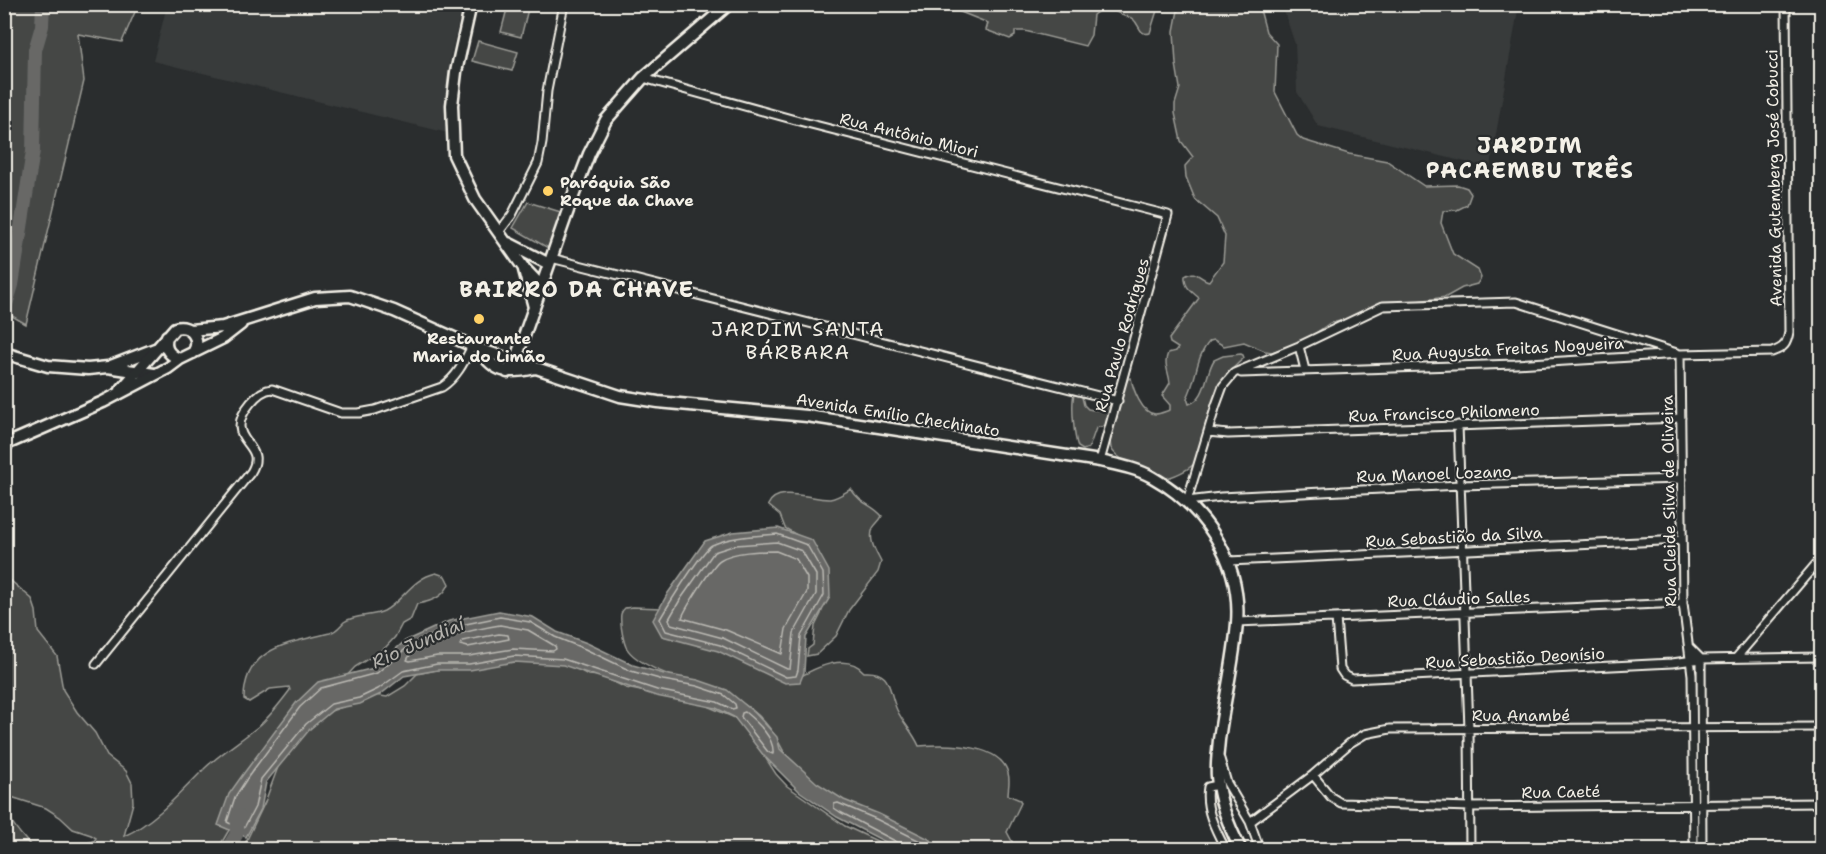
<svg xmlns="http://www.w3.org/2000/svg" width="1826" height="854" viewBox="0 0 1826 854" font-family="'Shantell Sans',sans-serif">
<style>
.built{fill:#373a3a}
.green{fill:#444645;stroke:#9c9c96;stroke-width:1.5}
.water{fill:#676866;stroke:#9f9f9a;stroke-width:1.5}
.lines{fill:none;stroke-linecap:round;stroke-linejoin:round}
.shore{stroke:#bcbab4;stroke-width:1.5}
.river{stroke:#676866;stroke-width:14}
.street-casing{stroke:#f4f1e8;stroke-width:11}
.secondary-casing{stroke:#f4f1e8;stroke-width:15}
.primary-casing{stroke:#f4f1e8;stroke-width:15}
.street{stroke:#2a2d2e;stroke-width:7}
.secondary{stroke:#2a2d2e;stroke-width:10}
.primary{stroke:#2a2d2e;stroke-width:10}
.poi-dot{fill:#ffd166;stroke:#2a2d2e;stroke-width:2}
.labels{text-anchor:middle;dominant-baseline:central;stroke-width:4.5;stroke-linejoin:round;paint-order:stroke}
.street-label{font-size:16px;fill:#f4f1e8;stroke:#2a2d2e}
.poi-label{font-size:16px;font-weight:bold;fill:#f4f1e8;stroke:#2a2d2e;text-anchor:start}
.water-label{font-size:18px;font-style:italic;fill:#b5b3ae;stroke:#2a2d2e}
.quarter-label{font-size:20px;letter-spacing:1.5px;fill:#f4f1e8;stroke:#2a2d2e}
.district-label{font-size:22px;font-weight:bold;letter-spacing:1.5px;fill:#f4f1e8;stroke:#2a2d2e}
</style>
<rect width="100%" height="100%" fill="#2a2d2e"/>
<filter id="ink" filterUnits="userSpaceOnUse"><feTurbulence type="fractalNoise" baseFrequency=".0167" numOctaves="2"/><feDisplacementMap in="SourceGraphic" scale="12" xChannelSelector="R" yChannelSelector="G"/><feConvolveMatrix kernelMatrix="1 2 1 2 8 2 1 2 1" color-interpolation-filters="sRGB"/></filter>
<g filter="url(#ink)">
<path class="built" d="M167,5H463L450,58L448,133L153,61Z
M1282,5H1519L1490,168L1318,126L1297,92L1295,44Z"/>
<path class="green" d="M4,5H138L122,42L78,34L84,81L26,324L5,312Z
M508,5H529L521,37L501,32Z
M1020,5L1159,4L1150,33C1139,36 1140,25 1133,19C1130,17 1128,17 1124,16C1111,10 1107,4 1093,15L1091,35L1085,46L1025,31H1015V36L1010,39L986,30L988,23L943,5Z
M1179,5H1255L1261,13L1266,32L1277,44L1275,92L1297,135L1303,140L1349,154L1387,161L1424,186L1458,185L1467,188L1471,194L1467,205L1457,210L1443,211L1441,223L1453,254L1478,270L1481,278L1477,284L1462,288L1446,297L1395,304L1352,319L1330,323L1306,340L1272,352L1265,351L1244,342L1224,346L1214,340L1210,341C1195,357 1197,380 1187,398L1189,404C1207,398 1205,374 1214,360L1223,356L1241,354L1243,355L1244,358C1232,368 1221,380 1216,395C1202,436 1217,464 1164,479C1151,473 1117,462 1111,448C1109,440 1112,432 1107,425L1096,428L1089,448L1083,450L1078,447C1074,436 1071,406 1074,394L1078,392L1081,393L1084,405L1088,409C1110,414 1120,397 1128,379L1131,378C1133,389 1142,414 1155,414C1160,414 1166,411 1170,410V405L1162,396L1170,383C1169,372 1163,364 1168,353L1176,351L1178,348L1170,343L1169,339L1199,298C1191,291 1184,287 1185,276C1196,268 1199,279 1209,281L1223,262L1225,236L1217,218L1195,199L1186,177L1185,166L1193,157L1181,141L1175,113V104L1180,88L1176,64L1174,31Z
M478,41L518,52L512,71L472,61Z
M528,202L564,213L548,248L513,228Z
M851,489C862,506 871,503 882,516C880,521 875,524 873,528C868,540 876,552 881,562L878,572L849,610L836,636L817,654L807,656L808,649L813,645L815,626L821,614L825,599L810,543L785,528L780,515L768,505C777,484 813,500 830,499C838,498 844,493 851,489Z
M436,573L445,576L449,584C444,597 430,602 417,604L411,619L402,624L395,637L385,648L355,667L342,681L229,830L218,849H67L94,841L96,838L91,835L73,829L60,817L46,808L8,796C2,818 21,833 33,849L8,850L4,824V575L32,599L36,611L38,632L57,656L63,690L77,712L95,733L107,756L126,771L132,783L133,803L124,836C154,823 182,791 205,768C222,752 242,740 260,725C271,715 281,702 290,690L289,687L270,689L249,702L244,699C244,647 290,643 330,633C337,631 339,627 344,622C355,614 372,617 384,611C404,600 411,579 436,573Z
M633,607L662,608L793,681C812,669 846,651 864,672C893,670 888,691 897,710C903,723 913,732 919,746C945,744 1009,742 1009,781C1009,786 1008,791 1008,795L1020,800L1021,803L1007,832L1014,845L1013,849H926L793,772C782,746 770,721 745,705C718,688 640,673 626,647C623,640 622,632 621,625C621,618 619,613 625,608Z
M512,654L570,665L588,675L602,676L626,688L700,703L735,718L746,728L776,774L787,786L845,826L894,849L242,850L265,802L281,759L298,735L331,711L348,705L367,694L387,697L405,686L417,674Z"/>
<path class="water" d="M778,528L812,540L829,571L830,597L806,637L804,672L800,682L785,683L718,651L662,636L653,620L668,593L705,541L733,532Z
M499,611L533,617L557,632L587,643L633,665L664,674L698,680L727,690L755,713L777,737L780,749L817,783L844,800L879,814L927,838L943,849H899L837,817L799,791L764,756L734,717L716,708L656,696L563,665L514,662L470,670H438L404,676L381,694L360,704L334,709L310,729L266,782L261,809L246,837L218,825L229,794L244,773L296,703L318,682L374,668L405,641L449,621Z"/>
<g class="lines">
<path class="shore" d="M777,534L807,545L823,573L824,595L801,636L798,670L796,676L786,677L720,645L666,631L660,619C667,607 703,549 712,545C732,536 755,536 777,534Z
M777,542L802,551L816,575V594L794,633L790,669H787L723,638L671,624L669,619L680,600L714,552L736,545Z
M776,551L796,559L807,578V592L786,629L782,654L726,630L682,618C683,612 714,563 720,560C734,551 760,551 776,551Z
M500,617L530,622L555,637L585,649L631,671L663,680L697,686L724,695L735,704L736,708L732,709L717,702L657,690L563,659L514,656L469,664H437L403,671L378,689L359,698L331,704L306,724L261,779L255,807L244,828L241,829L227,822L235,797L248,777L300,707L321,688L377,673L409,646L451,627Z
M500,625L528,630L555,646L556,649L553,651L513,649L469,656H437L410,661L407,660C414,642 481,628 500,625Z
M499,634L508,635L509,639L468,647L460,645L462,641Z
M742,713L745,712C757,722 775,738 773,754L768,752L741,717Z
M900,850L897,842L840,812L834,808V804L838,803L876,819L924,843L933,850"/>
<path class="river" d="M4,311L12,285L33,151L35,50L42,26L43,4
M227,850L236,835L239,816"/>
<defs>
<path id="street" d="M643,78L799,121L1168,215L1100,461
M499,232L512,215L538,163L542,143L547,91L564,4
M551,258L1118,401
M1299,346L1305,370
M1241,373L1515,364L1680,354L1772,352C1784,348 1787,344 1789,332L1786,4
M1458,425L1469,729L1470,850
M1208,432L1228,434L1681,418
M1682,479L1460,485L1221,497L1187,501L1216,405L1223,386L1234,373L1299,346L1383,306L1516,302L1680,354L1683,603L1692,675L1694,850
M1228,561L1682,540
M1336,618L1340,669L1344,675L1352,679L1672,663L1701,659L1822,657
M1237,622L1683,603
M1689,647L1701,659L1702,850
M1736,658L1822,557
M96,664L251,472C265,449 240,444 240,426C240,412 258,390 272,389L341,413H359L375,410L442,387C457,377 464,362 472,346
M1220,759L1227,783L1250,822L1260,850
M1313,775L1331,797L1341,803L1470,807L1822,803
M1218,785L1208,787C1204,809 1216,831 1226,850
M1250,822L1313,775L1350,743L1365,734L1390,729L1822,727"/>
<path id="secondary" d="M4,353L48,366L88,369L108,367L154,374
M111,366L155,349"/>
<path id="primary" d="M471,4L456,72L452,105L454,155L475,199L523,267L542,287
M508,243L549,264
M524,270L534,307
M190,330L223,327L315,298L350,296L394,311L479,349L620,396L658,402L807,416L1100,461C1118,465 1136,468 1152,477C1204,506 1242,561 1237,623C1234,662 1224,701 1219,740C1218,752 1216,765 1217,776C1219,803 1229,827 1241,850
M167,336C164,348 168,355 180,359
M479,349C495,374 508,374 535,368
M507,372L515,361L524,336L572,199L589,154L606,120L643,78L729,4
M121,390L175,328C191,324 202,339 193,353
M4,445L103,402L168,368L180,359L223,338L241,324"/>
</defs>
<use href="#street" class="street-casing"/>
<use href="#secondary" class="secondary-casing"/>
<use href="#primary" class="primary-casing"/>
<use href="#street" class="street"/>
<use href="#secondary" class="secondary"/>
<use href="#primary" class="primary"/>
</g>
</g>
<g class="poi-dot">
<circle cx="548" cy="191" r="6"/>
<circle cx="479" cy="319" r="6"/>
</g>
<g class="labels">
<g class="street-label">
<text transform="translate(909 135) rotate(14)">Rua Antônio Miori</text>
<text transform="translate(1774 178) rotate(-91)">Avenida Gutemberg José Cobucci</text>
<text transform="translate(1122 335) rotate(-74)">Rua Paulo Rodrigues</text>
<text transform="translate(1508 349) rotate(-3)">Rua Augusta Freitas Nogueira</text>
<text transform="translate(1444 413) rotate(-2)">Rua Francisco Philomeno</text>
<text transform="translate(898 415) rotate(9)">Avenida Emílio Chechinato</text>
<text transform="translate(1434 474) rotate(-2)">Rua Manoel Lozano</text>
<text transform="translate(1669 501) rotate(-91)">Rua Cleide Silva de Oliveira</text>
<text transform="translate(1454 537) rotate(-3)">Rua Sebastião da Silva</text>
<text transform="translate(1459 599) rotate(-2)">Rua Cláudio Salles</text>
<text transform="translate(1515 658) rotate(-3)">Rua Sebastião Deonísio</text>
<text x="1521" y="715">Rua Anambé</text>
<text transform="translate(1561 792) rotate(-1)">Rua Caeté</text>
</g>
<g class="poi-label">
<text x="560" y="182">Paróquia São<tspan x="560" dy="18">Roque da Chave</tspan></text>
<text x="479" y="338" text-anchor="middle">Restaurante<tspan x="479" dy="18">Maria do Limão</tspan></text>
</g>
<g class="water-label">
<text transform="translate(418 643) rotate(-24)">Rio Jundiaí</text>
</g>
<g class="quarter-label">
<text x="798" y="329">JARDIM SANTA<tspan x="798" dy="23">BÁRBARA</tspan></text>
</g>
<g class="district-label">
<text x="1530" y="145">JARDIM<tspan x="1530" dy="25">PACAEMBU TRÊS</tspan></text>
<text x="577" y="289">BAIRRO DA CHAVE</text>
</g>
</g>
<rect width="1826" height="854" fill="none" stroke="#2a2d2e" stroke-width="24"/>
<rect x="12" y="12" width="1802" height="830" fill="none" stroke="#f4f1e8" stroke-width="2" filter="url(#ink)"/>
</svg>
